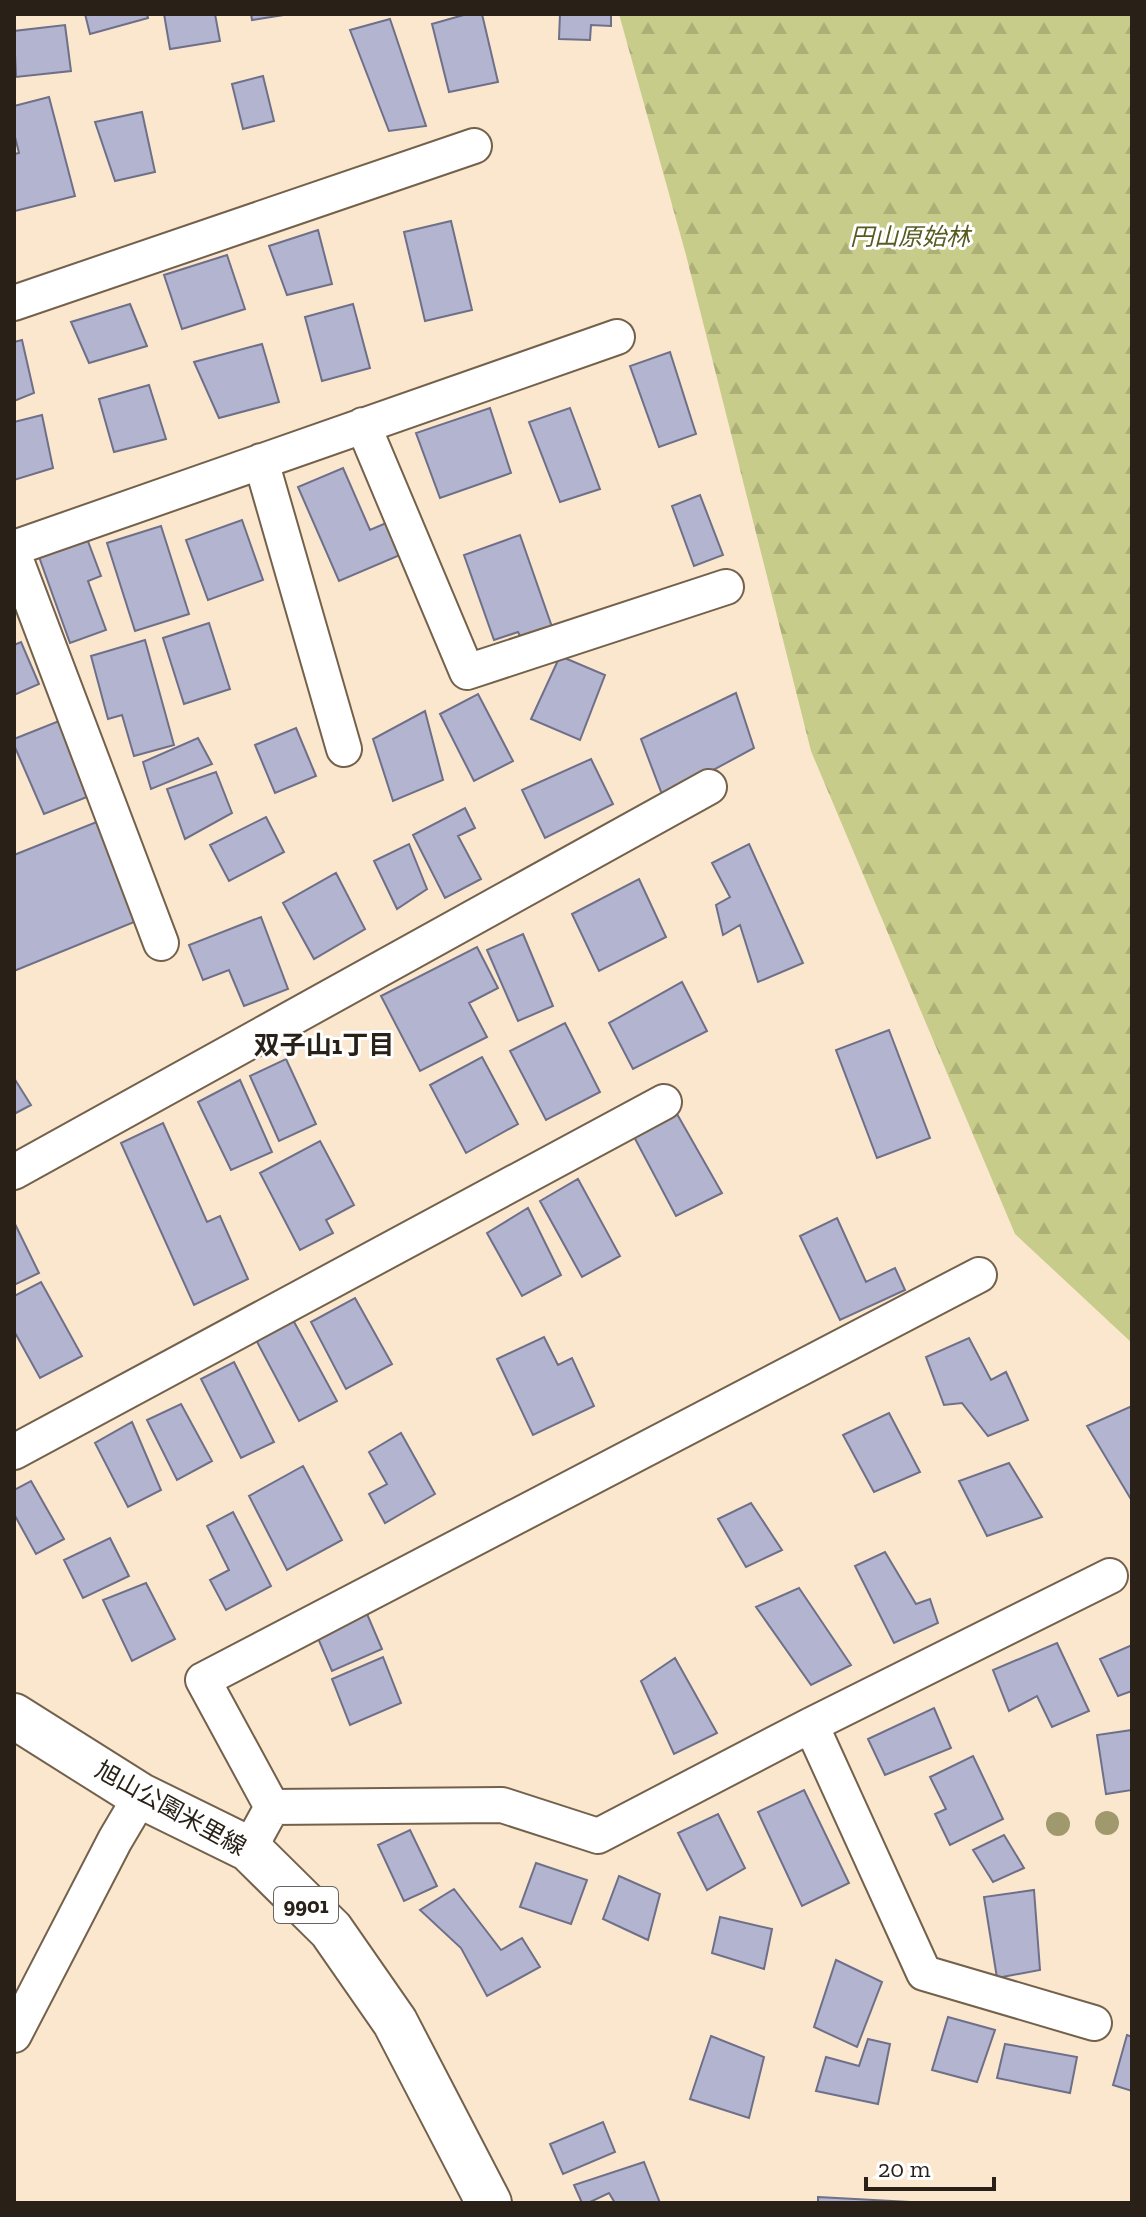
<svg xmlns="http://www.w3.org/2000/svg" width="1146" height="2217" viewBox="0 0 1146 2217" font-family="'Zilla Slab','Noto Sans JP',serif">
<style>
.forest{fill:url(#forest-firs)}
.building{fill:#b3b4d0;stroke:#6e6f88;stroke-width:2}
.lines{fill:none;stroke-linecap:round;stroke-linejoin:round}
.street-casing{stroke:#73614c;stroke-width:38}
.primary-casing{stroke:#73614c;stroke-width:48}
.street{stroke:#fff;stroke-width:34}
.primary{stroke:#fff;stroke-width:44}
.tree{fill:#a1996e}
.labels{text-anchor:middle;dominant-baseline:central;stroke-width:6;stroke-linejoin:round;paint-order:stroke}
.shield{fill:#fff;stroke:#69645d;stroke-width:2}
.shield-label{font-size:22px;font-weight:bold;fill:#292118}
.park-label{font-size:24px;font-style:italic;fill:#585a20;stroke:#fff}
.street-label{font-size:24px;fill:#292118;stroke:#fff}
.neighbourhood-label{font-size:26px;font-weight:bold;fill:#292118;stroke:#fff}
</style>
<defs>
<pattern id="forest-firs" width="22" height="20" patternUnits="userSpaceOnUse" patternTransform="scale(2)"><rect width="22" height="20" fill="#c8cc8a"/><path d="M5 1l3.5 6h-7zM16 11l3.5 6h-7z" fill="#acaf76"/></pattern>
</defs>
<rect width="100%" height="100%" fill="#fbe7ce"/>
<path class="forest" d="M619,14H1132V1343L1015,1234L811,751L686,255Z"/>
<path class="building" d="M85,14H147L148,18L90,34Z
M164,14H215L220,41L170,49Z
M251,14H290L252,20Z
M467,14H482L498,82L449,92L432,24Z
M560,14H611V26L591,25L590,40L559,39Z
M390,19L426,126L389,131L350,30Z
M65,25L71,71L16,77L14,31Z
M263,76L274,121L243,129L232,84Z
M49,97L75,196L15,211L14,154L19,153L14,133V106Z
M142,112L155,172L115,181L95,122Z
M451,221L472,310L425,321L404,232Z
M318,230L332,284L287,295L269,246Z
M227,255L245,309L182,329L164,275Z
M130,304L147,346L89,363L71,322Z
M353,304L370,368L322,381L305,317Z
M22,340L34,393L14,401V342Z
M262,344L279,402L219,418L194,362Z
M670,352L696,434L659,447L630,366Z
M149,385L166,439L114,452L99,399Z
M490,408L511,473L440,498L416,433Z
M570,408L600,489L560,502L529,422Z
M42,415L53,468L14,480V422Z
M343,468L370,530L393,520L407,552L339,581L298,487Z
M700,495L723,555L694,566L672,506Z
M242,520L263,580L208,600L186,540Z
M161,526L189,614L135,631L107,543Z
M520,535L552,627L521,638L518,632L494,640L464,555Z
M86,536L101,576L88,581L106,630L70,643L38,554Z
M209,623L230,689L184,704L163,638Z
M145,640L174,745L134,756L122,715L108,719L91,656Z
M21,642L39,684L14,695V645Z
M560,656L605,675L580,740L531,719Z
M736,693L754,748L663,797L641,739Z
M478,694L513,761L474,781L440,714Z
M425,711L443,780L393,801L373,739Z
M59,721L87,797L44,814L14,745V739Z
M296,728L316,776L275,793L255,745Z
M198,738L212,764L151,789L143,762Z
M591,759L613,804L545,838L522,790Z
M216,772L232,813L185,839L167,789Z
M465,808L475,828L458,836L481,879L445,898L413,835Z
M266,817L284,852L229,881L210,845Z
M104,819L144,918L14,971V855Z
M409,844L427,889L397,909L374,861Z
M749,844L803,963L758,982L740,925L723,935L716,905L730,897L712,863Z
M336,873L365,929L314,959L283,903Z
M639,879L666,937L599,971L572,914Z
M261,917L288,989L244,1006L229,970L203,980L189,945Z
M523,934L553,1006L518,1021L487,950Z
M477,947L498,988L469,1003L487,1037L420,1071L381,996Z
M682,982L707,1031L633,1069L609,1023Z
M565,1023L600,1092L546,1120L510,1051Z
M889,1030L930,1138L877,1158L836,1050Z
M482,1057L518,1124L466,1153L430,1085Z
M286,1059L316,1124L279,1141L250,1076Z
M14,1078L31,1105L14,1114Z
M240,1080L272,1152L231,1170L198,1102Z
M677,1114L722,1193L676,1216L633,1135Z
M163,1123L207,1222L220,1216L248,1279L194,1305L121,1143Z
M320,1141L354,1205L326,1220L333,1233L300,1250L260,1173Z
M578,1179L620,1256L582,1277L540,1201Z
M528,1208L561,1275L522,1296L487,1233Z
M837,1218L866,1282L895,1268L905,1290L840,1320L800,1236Z
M14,1222L39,1273L14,1285Z
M41,1282L82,1356L40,1378L14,1331V1296Z
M355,1298L392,1364L346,1389L311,1322Z
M293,1320L337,1401L299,1421L256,1340Z
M544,1337L558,1365L572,1358L594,1406L533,1435L497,1359Z
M969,1338L991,1380L1006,1372L1028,1420L988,1436L962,1403L944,1405L926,1357Z
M234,1362L274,1442L241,1458L201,1379Z
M181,1404L212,1461L177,1480L147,1420Z
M1132,1406V1501L1087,1426Z
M889,1413L920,1472L874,1492L843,1435Z
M132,1422L161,1490L128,1507L95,1443Z
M401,1433L435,1494L385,1523L369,1494L387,1484L369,1452Z
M1009,1463L1042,1517L987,1536L959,1481Z
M303,1466L342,1540L287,1570L249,1496Z
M31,1481L64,1539L36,1554L14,1514V1490Z
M751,1503L782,1550L746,1567L718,1519Z
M233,1512L271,1586L226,1610L210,1580L229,1570L207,1526Z
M110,1538L129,1576L83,1598L64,1560Z
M885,1552L916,1604L930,1599L938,1623L894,1643L855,1566Z
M146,1583L175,1639L132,1661L103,1600Z
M799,1588L851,1665L811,1685L756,1607Z
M367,1614L382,1649L332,1671L317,1636Z
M1057,1643L1089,1711L1052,1727L1037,1696L1009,1711L993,1670Z
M1132,1645V1691L1118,1696L1100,1659Z
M383,1657L401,1703L350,1725L332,1679Z
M675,1658L717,1733L674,1754L641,1681Z
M934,1708L951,1748L885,1775L868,1739Z
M1132,1730V1790L1106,1794L1097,1735Z
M973,1756L1003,1819L950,1845L935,1814L946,1809L930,1777Z
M804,1790L849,1883L802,1906L758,1812Z
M718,1814L745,1868L707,1890L678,1833Z
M410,1830L437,1886L404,1901L378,1845Z
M1004,1835L1024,1868L993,1882L973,1850Z
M536,1863L587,1880L571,1924L520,1907Z
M619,1876L660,1894L648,1940L603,1919Z
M454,1889L501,1950L522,1938L540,1967L487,1996L461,1948L420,1910Z
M1034,1890L1040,1970L997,1978L984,1897Z
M720,1917L772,1929L764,1969L712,1953Z
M836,1960L882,1982L857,2047L814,2027Z
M948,2017L995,2030L977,2082L932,2070Z
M1127,2035L1132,2037V2091L1113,2085Z
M711,2036L764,2057L749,2118L690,2099Z
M868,2039L890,2044L878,2104L816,2091L826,2057L859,2066Z
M1005,2044L1077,2057L1070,2093L997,2078Z
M603,2122L615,2152L563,2174L550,2144Z
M644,2162L660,2203H615L609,2193L588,2203H582L574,2185Z
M818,2197L929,2203H818Z"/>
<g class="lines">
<defs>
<path id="street" d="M14,303L474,146
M363,425L467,672L726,587
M261,461L344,749
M14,548L617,337
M14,555L161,943
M14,1172L709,787
M14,1452L664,1102
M811,1725L924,1973L1094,2023
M272,1807L502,1805L598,1836L811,1725L1110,1576
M249,1849L272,1807L203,1680L979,1275
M14,2035L115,1840L141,1796"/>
<path id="primary" d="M14,1716L141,1796L249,1849L331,1930L395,2022L489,2203"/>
</defs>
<use href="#street" class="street-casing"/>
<use href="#primary" class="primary-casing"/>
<use href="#street" class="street"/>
<use href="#primary" class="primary"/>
</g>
<g class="tree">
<circle cx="1107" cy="1823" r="12"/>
<circle cx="1058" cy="1824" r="12"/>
</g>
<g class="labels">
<rect class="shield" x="274" y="1887" width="64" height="36" rx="6"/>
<g class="shield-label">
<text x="306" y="1905">9901</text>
</g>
<g class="park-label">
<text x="910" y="236">円山原始林</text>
</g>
<g class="street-label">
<text transform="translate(171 1808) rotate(29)">旭山公園米里線</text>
</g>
<g class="neighbourhood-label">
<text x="324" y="1045">双子山1丁目</text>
</g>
</g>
<rect width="1146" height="2217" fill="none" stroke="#292118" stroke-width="32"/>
<path d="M866 2177v12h128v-12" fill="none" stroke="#292118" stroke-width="4"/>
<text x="878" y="2177" font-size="24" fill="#292118" stroke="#ffffff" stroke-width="6" paint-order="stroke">20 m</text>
</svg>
